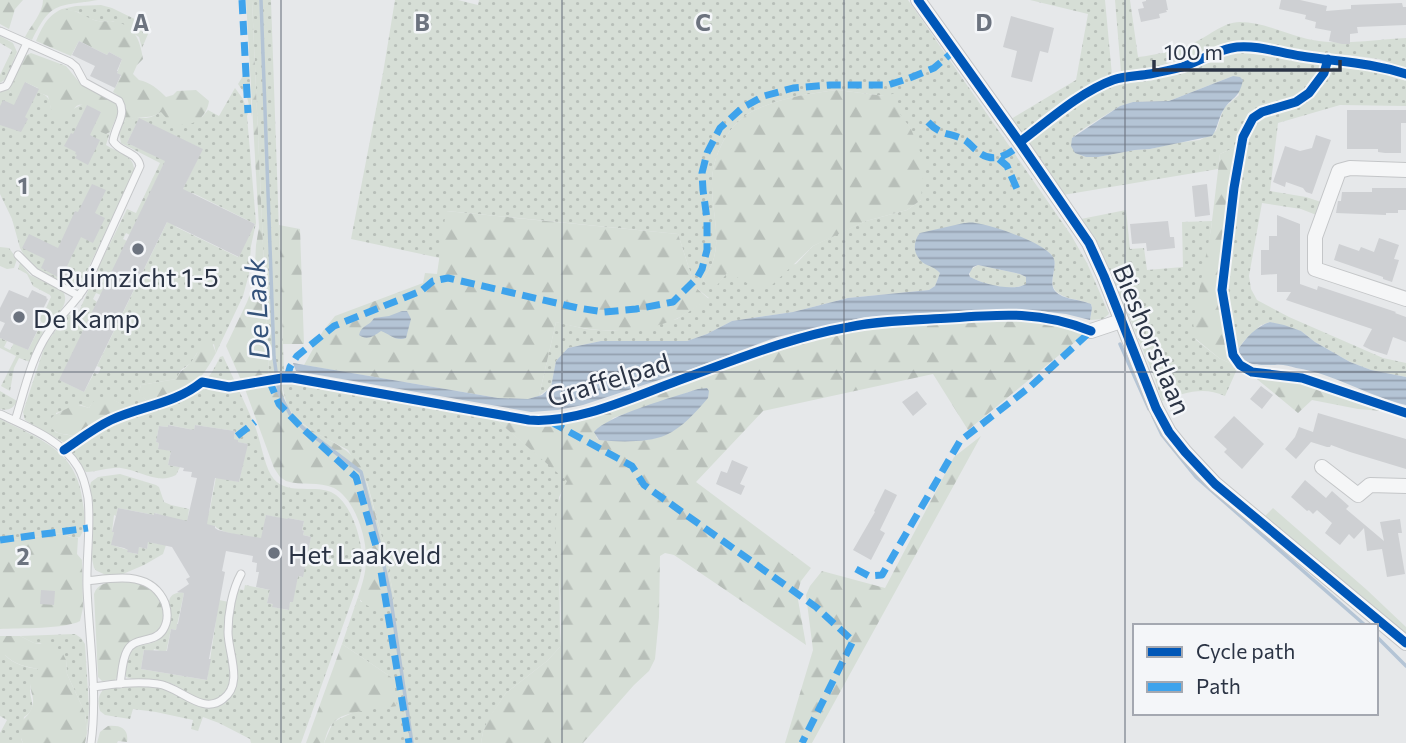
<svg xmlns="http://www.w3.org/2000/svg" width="1406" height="743" viewBox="0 0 1406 743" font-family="Commissioner,sans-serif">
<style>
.green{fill:url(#green-dots);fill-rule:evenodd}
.forest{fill:url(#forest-firs);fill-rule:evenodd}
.water{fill:url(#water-rules);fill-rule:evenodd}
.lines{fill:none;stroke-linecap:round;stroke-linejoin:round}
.stream{stroke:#b4c4d5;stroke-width:3.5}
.building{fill:#ced0d3}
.lane-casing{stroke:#c4c6c8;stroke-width:9}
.street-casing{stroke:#c4c6c8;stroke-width:16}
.lane{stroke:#f5f6f7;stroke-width:7}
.street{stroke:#f5f6f7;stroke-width:14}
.quiet{stroke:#3ea3ec;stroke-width:7;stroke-dasharray:14 7;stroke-linecap:butt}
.cycleway-casing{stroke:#f4f6f9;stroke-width:13}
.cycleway{stroke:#0057b8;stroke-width:9}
.grid{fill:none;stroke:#6c737f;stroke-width:2;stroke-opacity:0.55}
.poi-dot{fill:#6c737f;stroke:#f4f6f9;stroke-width:2.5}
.labels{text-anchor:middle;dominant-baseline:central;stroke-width:5;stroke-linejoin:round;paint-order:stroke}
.poi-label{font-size:26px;fill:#2b3445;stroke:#f4f6f9;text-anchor:start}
.street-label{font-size:26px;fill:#2b3445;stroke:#f4f6f9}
.water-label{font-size:28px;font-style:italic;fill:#34527a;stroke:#f4f6f9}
.grid-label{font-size:23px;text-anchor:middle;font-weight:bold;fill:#6c737f;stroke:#f4f6f9;stroke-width:5;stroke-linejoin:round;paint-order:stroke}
</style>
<defs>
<pattern id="green-dots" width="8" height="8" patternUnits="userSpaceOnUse" patternTransform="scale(1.75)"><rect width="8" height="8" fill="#d6ded6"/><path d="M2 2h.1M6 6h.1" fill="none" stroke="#b8bfb9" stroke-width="1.8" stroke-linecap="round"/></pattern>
<pattern id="forest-firs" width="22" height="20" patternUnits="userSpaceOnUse" patternTransform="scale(1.75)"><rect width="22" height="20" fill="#d6ded6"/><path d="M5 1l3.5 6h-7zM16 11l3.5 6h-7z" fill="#b8bfb9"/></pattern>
<pattern id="water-rules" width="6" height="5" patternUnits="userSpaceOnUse" patternTransform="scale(1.75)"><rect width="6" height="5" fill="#b4c4d5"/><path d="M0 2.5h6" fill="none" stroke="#93a0af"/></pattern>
</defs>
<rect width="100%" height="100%" fill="#e6e8ea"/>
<path class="green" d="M252,0H271L284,375L269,378Z
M395,0H458L478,5L479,0H908L1071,235L1087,263L1109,314L1103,319L1090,320L1092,308L1091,304C1081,299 1067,300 1058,293C1045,283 1060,268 1052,256C1048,250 1039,246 1033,243L923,263L934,267L940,273L935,286L929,290L848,298L793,312L732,321L707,334L687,341H601L568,348L556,361L551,387L539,396L556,322L586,329L614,331L677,319L709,298L695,287L678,234L447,211L440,258L351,239L383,73ZM838,90L884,96L911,129L921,200L907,210L866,221L835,235L813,246L796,264L728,272L713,289L703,280C706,274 711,267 713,261C721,236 712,211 712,186C711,157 728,123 755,110C780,98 811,93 838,90Z
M1030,0H1105L1112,75C1082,84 1045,114 1021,134L1011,119L1076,80L1088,14Z
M1115,0H1130L1138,57C1156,55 1174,51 1191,44C1207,38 1222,22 1240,22C1267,22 1292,38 1319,41C1343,45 1381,39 1406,38V68L1379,59L1349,55L1317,53L1240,40L1221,44L1201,53L1160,66L1121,72Z
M101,5L112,8L151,27L142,48L139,37L113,21H98L87,18L78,12L62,9L76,6Z
M0,36L13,43L17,52L6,79L0,83V75L12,50L0,43Z
M1240,50L1324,63C1319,75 1312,87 1301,95C1293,100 1284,101 1275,103C1250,108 1243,123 1238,146L1220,154L1218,169L1063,195L1027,143C1050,123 1083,96 1111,85C1132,77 1157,77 1179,71C1200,65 1219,54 1240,50ZM1233,76L1239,95L1224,108L1216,131L1200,140L1176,143L1150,149L1135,150L1098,157L1082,156L1072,138L1080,131L1120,106L1133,102L1169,101Z
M1333,64L1377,69L1406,78V106L1340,105L1278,123L1270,191L1306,197L1324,203L1319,216L1301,209L1262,203L1249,276L1251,289L1257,300L1289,317L1383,358L1406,363V377L1371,370L1350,362L1315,342L1301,331L1270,322L1261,325L1243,342L1238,350L1227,290L1236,217L1249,134C1263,104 1280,116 1304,103C1319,94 1326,79 1333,64Z
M249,66L252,117L247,97L238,84Z
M25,82L39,89L38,92C47,95 50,98 51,109L70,113L73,109L83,104L101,112L99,131L108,134L110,132L106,145C118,153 136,155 134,173L82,281L77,286L69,285L37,269L25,257L20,248L12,219L0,194V92L9,88L11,93Z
M235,88L243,99L248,113L247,116L256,223L251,246L249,274L243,296L216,353L214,344L197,353L191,363L181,370L176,379L141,385L139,392L146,400L147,404L149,405L129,411C119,399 97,392 89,408L81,405L56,413L55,432C63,435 71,434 78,438L72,442L65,443L28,422L25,420L23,412L45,345L68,314L76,318L99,266L127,209L136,213L160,163L121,143L119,133L123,122L136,117L146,118L151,117L161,112L202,117L208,110L219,116ZM139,119L202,149L179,197L193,193L255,224L238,257L176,227L171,214L97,366L101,368L98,374L94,373L84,392L60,380L97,302L93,299L96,293L101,295L127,241L123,239L126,233L130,235L166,160L127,143Z
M1126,210L1130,249L1144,248L1147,270L1183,267L1182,222L1212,221L1196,340L1219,358L1238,367L1225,396C1203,386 1184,393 1162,401L1155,379L1111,273L1081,219Z
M0,247L9,248L17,259L14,268L7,269L0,266Z
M20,263L30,275L63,291C71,306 55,315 47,326L39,320L43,312L41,311L43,308H46L51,297L50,295L33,286L27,274L18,269Z
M978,265L1020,274L1026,277V284C1011,292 985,285 970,277V270Z
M38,330L43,332L38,342V345L30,362L19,358L14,368L10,391L1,386L16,356L0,348V338L7,341L4,347L10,350L14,343L28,350Z
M223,356C234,380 246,404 256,429C261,443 264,463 271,475C284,497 312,484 331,492C352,502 363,542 362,563C362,572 359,581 356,589L301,743H251L250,739L219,723L203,717L198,731L191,729L193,720L156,712L133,709L130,719L105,715L100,711C98,704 97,696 103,690C120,686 145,683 163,688C184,694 205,719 227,699C233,695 236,688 237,680C239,667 232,651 232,637C230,621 235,605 238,589L244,590L245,585L270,590L267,603L273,604V607L288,610L298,576L302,577L311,537L303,535L304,531L302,530L304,521L288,518L287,520L266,515L262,539C248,536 223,535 215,526L204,525L210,509L216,477L239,482L247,444L238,442L234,439L235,431L195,425L194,430L169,425L168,427L159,426L156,442L159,443L158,448L171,451L168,465L180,467L176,475C158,485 139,470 121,468C109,467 98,472 86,472L71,453L72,449C86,437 101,426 118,420C145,409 181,406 202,384C210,377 215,367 220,357Z
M292,380L493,417L568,481L559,497L560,647L547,661L506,693L488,720L483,732L481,743H324L333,722L352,713L394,679L342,644L358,597L361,602L394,598L384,545L367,482L348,450L314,432L297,419L287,406L281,381Z
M0,391L17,401C13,409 8,411 0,409Z
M0,419C42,440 78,451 83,504C85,515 86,527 80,537L74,538L61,533L0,542Z
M120,474L156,485L159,487L164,502L171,505L189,509L187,524L155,513L154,515L118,508L116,516L114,515L112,532H114L112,545L128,550V552L137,554L139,547L147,549L148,542L166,545L163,554L144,565L123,574L106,575L97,571L94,568L92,559L93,515L90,486L91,482L98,477Z
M179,592L184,593L176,630L171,629L166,653L154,649L153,652L144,650L141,669L207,680L219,600L229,602L230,684C221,702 205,705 188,695C182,691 177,685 170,683C156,678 139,683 126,677L125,674C126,631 150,654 162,635C166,631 168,620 169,615C170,609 168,603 170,598C172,594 175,594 179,592Z
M75,634L81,638L85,644L89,708L87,733L85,713L67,674L66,660L40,643H34L20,636Z
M0,655H5C15,665 25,667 39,669C34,674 30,683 30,691C31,703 37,708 24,717L21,739L23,743H0V733L7,720L0,716Z"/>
<path class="forest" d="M0,0H23L15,9L9,29L0,24Z
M43,0H98C57,7 52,0 32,40L25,37C31,25 43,13 43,0Z
M246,0H252L269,378L245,382L241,380L226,346L247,302L254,284L256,245L259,227Z
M62,9C68,10 74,10 79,13C84,15 88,18 94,20C99,22 105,21 110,21C134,23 140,39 143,59L137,65L133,74L139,80C150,82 158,89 166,97L173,95L177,91L196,90L209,101C207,118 191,129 174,123C168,121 165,116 161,112C152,117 150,117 140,117C134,117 129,121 123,122C129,108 126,100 113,92L121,76L117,73L122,59L109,52L107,55L79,41L71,56L36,41C43,26 47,16 62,9Z
M31,53L66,66L80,83L116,103L119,111L110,132L106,134L93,129L101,112C66,94 82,114 59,119L52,113L48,96L37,92L38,88L25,82L19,93H11L9,88L25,56Z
M838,90L884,96L896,93L898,111L911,129L924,161L921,200L907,210L866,221L813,246L771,286L754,287L728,272L713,290L703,280C706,274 711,267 713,261C721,237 712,211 712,186C711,157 728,123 755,110C780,98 811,93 838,90Z
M1238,146L1228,204L1218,288L1223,336L1229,357L1238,367L1219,358L1196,339L1193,323L1211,229L1220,154Z
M446,211L678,234L695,287L709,299C698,305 687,314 676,319C639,335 594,333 556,322L539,396L528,399L498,398L304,365L323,331L335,316L423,283L425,273L437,274Z
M279,225L300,229L304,344H283Z
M1031,319L1086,333L968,430L933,374L763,411L696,482L811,568L801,581L797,594L806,645L674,555L665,553L660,556L659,617L655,659L649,671L634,685L583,743H481L483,732L488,719L506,693L547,661L560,647C562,624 561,599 559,576C556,541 550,514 567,481L493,417L543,424L574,419L745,363L790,344L880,325ZM698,389C697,396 697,405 695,411C693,415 687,419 683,423C661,444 628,442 599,440L596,437L613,418Z
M206,340H211L216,353C197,388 187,394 149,405L147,404L146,400L140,395L139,392L141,385L176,379C180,370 187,368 192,361C197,354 200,347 206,340Z
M1252,375L1263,379L1287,381L1317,387L1386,411L1406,413L1358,409L1312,400L1298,413Z
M281,381C282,390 284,400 288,408C306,438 346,438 363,470L384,545L394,598C385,613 367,610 358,597C362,585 366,573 366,560C367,538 355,499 334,488C319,481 301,486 286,481L280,477L274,468L245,389L247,387Z
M102,397C112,398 123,403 129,411L98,424L78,438C66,431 54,439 49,421C54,414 57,414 64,410C75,404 76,404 89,408C92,402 95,399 102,397Z
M981,436L812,743H785L813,650L806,595L810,586L822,571L885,588L954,457Z
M1273,508L1367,590L1406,627V645L1263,518Z
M61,533L70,537L78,538L77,554L82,560L83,608L80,621C66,629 19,628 0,629V542Z
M116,581C125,581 134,581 143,584C158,591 172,616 158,630C152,637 137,640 128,644L125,647L118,675L115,680L102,681L98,677L94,594C97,584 106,583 116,581Z
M0,636H20L34,643L52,645L63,654L66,660L67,674L85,713L87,733L85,743H23C12,718 27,723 32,707C37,692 22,689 38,669C25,666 15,665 5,655H0Z
M342,644L394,679L397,706C381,709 343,710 333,723C328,728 326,736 324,743H306Z
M108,726C120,725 129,728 127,742L118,741L117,743H97L100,732Z"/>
<path class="water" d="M1233,76L1240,77L1243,80C1239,99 1233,96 1224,109C1218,118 1218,128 1212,136L1150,149L1135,150L1098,157H1086L1075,153L1071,146L1072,138L1120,106L1133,102L1169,101Z
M964,223C967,223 971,222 975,223C990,224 1049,244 1054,259C1057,269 1048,282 1055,291C1063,300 1080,299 1091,304L1092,308L1090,320L1066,314L1040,311L977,310L865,317L777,337L686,371L583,405L558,410L531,412L296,371L293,363L498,398L528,399L542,395L551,387L556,361L568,348L601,341H687L707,334L732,321L793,312L848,298L929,290L935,286L940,273C934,267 931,267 925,264C913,257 912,242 920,233ZM978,265L1020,274L1026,277V284C1013,292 983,284 970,277L969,274L973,267Z
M402,311H407L411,319L406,338C397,342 389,334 381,331C374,336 367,341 359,335C361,325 370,326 374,318L389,316Z
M1270,322L1284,325L1301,331L1315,342L1350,362L1371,370L1406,377V405C1368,396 1335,374 1296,368C1289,366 1282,364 1275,365C1259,365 1244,367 1238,350C1245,338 1257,326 1270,322Z
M707,388L709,391L708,398C697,411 682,428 666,435C648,443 618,442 599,440L594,432C608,415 674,397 698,389Z"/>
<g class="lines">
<path class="stream" d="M261,0L274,357L279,393L290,414L303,428L361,472L379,542L390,594L412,743
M1120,344L1149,409
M1153,416L1162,435L1196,477L1366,626
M1376,636L1406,666"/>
</g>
<path class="building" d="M1146,0H1166L1168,10H1166L1167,12L1159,14L1160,18L1141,22L1138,9L1144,8L1142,2L1146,1Z
M1281,0H1300L1327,6L1326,11L1351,9V5L1402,3L1403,7H1406V25L1357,27L1358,33L1350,34V44H1342L1329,41L1331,31L1315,28L1316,22L1305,19L1306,15L1279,9Z
M1011,16L1054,28L1048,53L1040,51L1032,82L1011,77L1017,51L1003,47Z
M79,41L107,55L109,52L122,59L117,71H118L117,73L121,75L115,88L90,76L95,66L72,55Z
M25,82L39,89L25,117L28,119L21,132L0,125V106L3,100L14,105Z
M87,105L101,112L90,135L100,140L88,165L75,158L77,155L75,154L76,152L64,146L71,133L73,134Z
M1347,110H1406V123H1401V153H1385L1378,152V149H1347Z
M139,118L203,149L183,189L255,224L239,257L167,222L84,392L59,380L165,161L127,143Z
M1316,135L1331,140L1312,194L1306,192L1303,188L1286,182L1285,187L1273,182L1285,146L1300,151L1312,148Z
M92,184L106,190L95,213L105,218L93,243L81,237L68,264L67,266L71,268L65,281L41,268L45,259L22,248L29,234L58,248L75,211L78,212Z
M1207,184L1210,215L1195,217L1192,186Z
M1372,188H1406V210H1398V213H1386V215L1336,213L1338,201H1341L1342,192H1372Z
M1277,215L1300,224V284L1317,290L1318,286L1396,312L1395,313L1406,317V342L1393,337L1387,355L1371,350L1363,346L1372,329L1286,300L1291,292H1277V274L1261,275V250H1269V236H1277Z
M1168,221L1170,237H1174L1175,248L1147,251L1146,243L1132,244L1130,224Z
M1379,238L1399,245L1394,259L1399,260L1392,282L1383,279V277L1334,260L1339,244L1359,251L1361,247L1374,252Z
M9,290L28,298L32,290L47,297L46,298L48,299L37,321L41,323L28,350L0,338V333L5,323L0,321V308Z
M1261,386L1273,395L1262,409L1250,399Z
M917,391L927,404L913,416L902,402Z
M1318,413L1406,439V469L1350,452L1331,445L1330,447H1327L1311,442L1296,459L1285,449L1295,437L1299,427L1313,432Z
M1234,416L1264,444L1242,469L1224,452L1227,449L1214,437Z
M168,425L194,430L195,425L235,431L234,439L238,440V442L248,444L239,482L215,478L207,524L215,526V528L218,530L230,533L261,538L266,515L287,519L288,518L304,521L302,530L304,531L303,535L311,537L303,577L298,576L293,602H290L289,610L272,607L273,604L267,603L270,590L256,587L259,572H256L257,563L252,562L253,556L226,551L222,571L225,572L209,659H211L207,680L141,669L144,650L167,651L171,629L176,630L177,624H178L184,593L177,592L189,584L186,579L190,577L172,547L148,542L147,549L139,547L138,554L127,552L128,550L124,548L111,545L114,532H112L118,508L154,515V513L187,521L197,478L191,477L192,472L183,471L184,468L168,465L171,451L158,449L159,443L156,442L159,426L168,427Z
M732,460L748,467L740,484L745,486L741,495L716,484L721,471L727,473Z
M1305,480L1326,498L1332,491L1349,506L1346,509L1384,541L1380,522L1400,519L1402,533H1398L1405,574L1387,577L1382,549L1367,551L1364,528L1354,539L1349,534L1340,545L1325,533L1332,523L1317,510L1313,514L1309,510L1307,511L1291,497Z
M885,489L897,495L880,530L885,533L871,560L853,550L875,512L874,511Z
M41,590L55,591L54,605L40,604Z"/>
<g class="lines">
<defs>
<path id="lane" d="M0,31L70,62L76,67L84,82L119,101C127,115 115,126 113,141C120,153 137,151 140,166L86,285C76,303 59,316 48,333C31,358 24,392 15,421
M0,88L6,86L8,83L27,43
M18,255L35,272L79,296
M0,414C28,427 62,440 78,467C84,477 86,487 88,498C91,528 86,558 87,588C89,638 98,695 91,743
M87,581C115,578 151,570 165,603C168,612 168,622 163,630C154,644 134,636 127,651C122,660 122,673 120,684
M93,687C114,684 136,681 158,684C179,686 202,716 223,699C244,684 228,653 228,632C228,614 232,590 241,574"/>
<path id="street" d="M918,0L1021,144L1089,243L1104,276L1156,408L1169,432L1185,452L1215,484L1406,643
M1406,170L1350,168L1339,171L1315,237V269L1406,299
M1091,331L1121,321
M1322,467L1358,495L1370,485L1406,486"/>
</defs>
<use href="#lane" class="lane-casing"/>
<use href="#street" class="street-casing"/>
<use href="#lane" class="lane"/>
<use href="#street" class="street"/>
<path class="quiet" d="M242,0L248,113
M928,122C941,136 948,132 963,139C969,142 971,146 976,150C992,165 1007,156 1021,144
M999,159L1007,166L1017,189
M287,378L290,367L297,356L334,326L421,291L433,281L448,278L578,308L604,312L636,309L673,302L697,278L702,269L707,250V219L703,190L702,173L707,153L720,128L742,108L764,96L793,88L830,85H888L907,79L934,68L954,51
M269,380L279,404L302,428L356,477L378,553L409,743
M551,422L632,466L644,485L816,607L853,641L802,743
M237,436L255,422
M0,540L88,528
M856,569L869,576L882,575L960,441L1031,386L1091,331"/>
<defs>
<path id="cycleway" d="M918,0L1021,144L1089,243L1104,276L1156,408L1169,432L1185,452L1215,484L1406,643
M1328,59L1324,73L1309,93L1296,102L1262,112L1253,118L1243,137L1234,188L1222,290L1231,343L1233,355L1240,365L1252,372L1302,378L1406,413
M1020,142C1048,121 1080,92 1113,80C1125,76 1138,76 1150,74C1161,72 1171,70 1182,67C1200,61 1218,49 1237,47C1258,45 1280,53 1301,56C1338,62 1369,62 1406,74
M64,450C79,440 94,428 111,420C141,406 175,404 202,382L229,387L282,378H293L529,420C576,424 633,397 677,381C733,361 790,337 849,327C882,320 917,320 950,318C1002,314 1042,311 1091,331"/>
</defs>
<use href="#cycleway" class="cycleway-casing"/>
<use href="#cycleway" class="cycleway"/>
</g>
<path class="grid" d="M281,0V743M562,0V743M844,0V743M1125,0V743M0,372H1406"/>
<g class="poi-dot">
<circle cx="138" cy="249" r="7"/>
<circle cx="19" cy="317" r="7"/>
<circle cx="274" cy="553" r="7"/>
</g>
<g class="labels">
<g class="poi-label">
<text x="138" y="276" text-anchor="middle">Ruimzicht 1-5</text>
<text x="33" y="317">De Kamp</text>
<text x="288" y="553">Het Laakveld</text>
</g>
<g class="street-label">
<text transform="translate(1153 339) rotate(67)">Bieshorstlaan</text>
<text transform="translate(608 379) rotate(-17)">Graffelpad</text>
</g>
<g class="water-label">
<text transform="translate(256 309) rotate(-93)">De Laak</text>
</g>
</g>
<g class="grid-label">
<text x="141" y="31">A</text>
<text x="422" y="31">B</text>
<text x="703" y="31">C</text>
<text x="984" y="31">D</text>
<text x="23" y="194">1</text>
<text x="23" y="565">2</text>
</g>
<rect x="1133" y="624" width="245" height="91" fill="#f4f6f9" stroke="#a4a8b1" stroke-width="2"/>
<rect x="1147" y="647" width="35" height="10" fill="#0057b8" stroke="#a4a8b1" stroke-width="2"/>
<text x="1196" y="659" font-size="21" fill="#2b3445">Cycle path</text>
<rect x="1147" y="682" width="35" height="10" fill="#3ea3ec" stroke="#a4a8b1" stroke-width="2"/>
<text x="1196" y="694" font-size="21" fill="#2b3445">Path</text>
<path d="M1154 60v10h186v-10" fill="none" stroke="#2b3445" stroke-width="3.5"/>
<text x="1164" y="60" font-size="21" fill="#2b3445" stroke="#f4f6f9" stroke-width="5" paint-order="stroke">100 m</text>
</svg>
